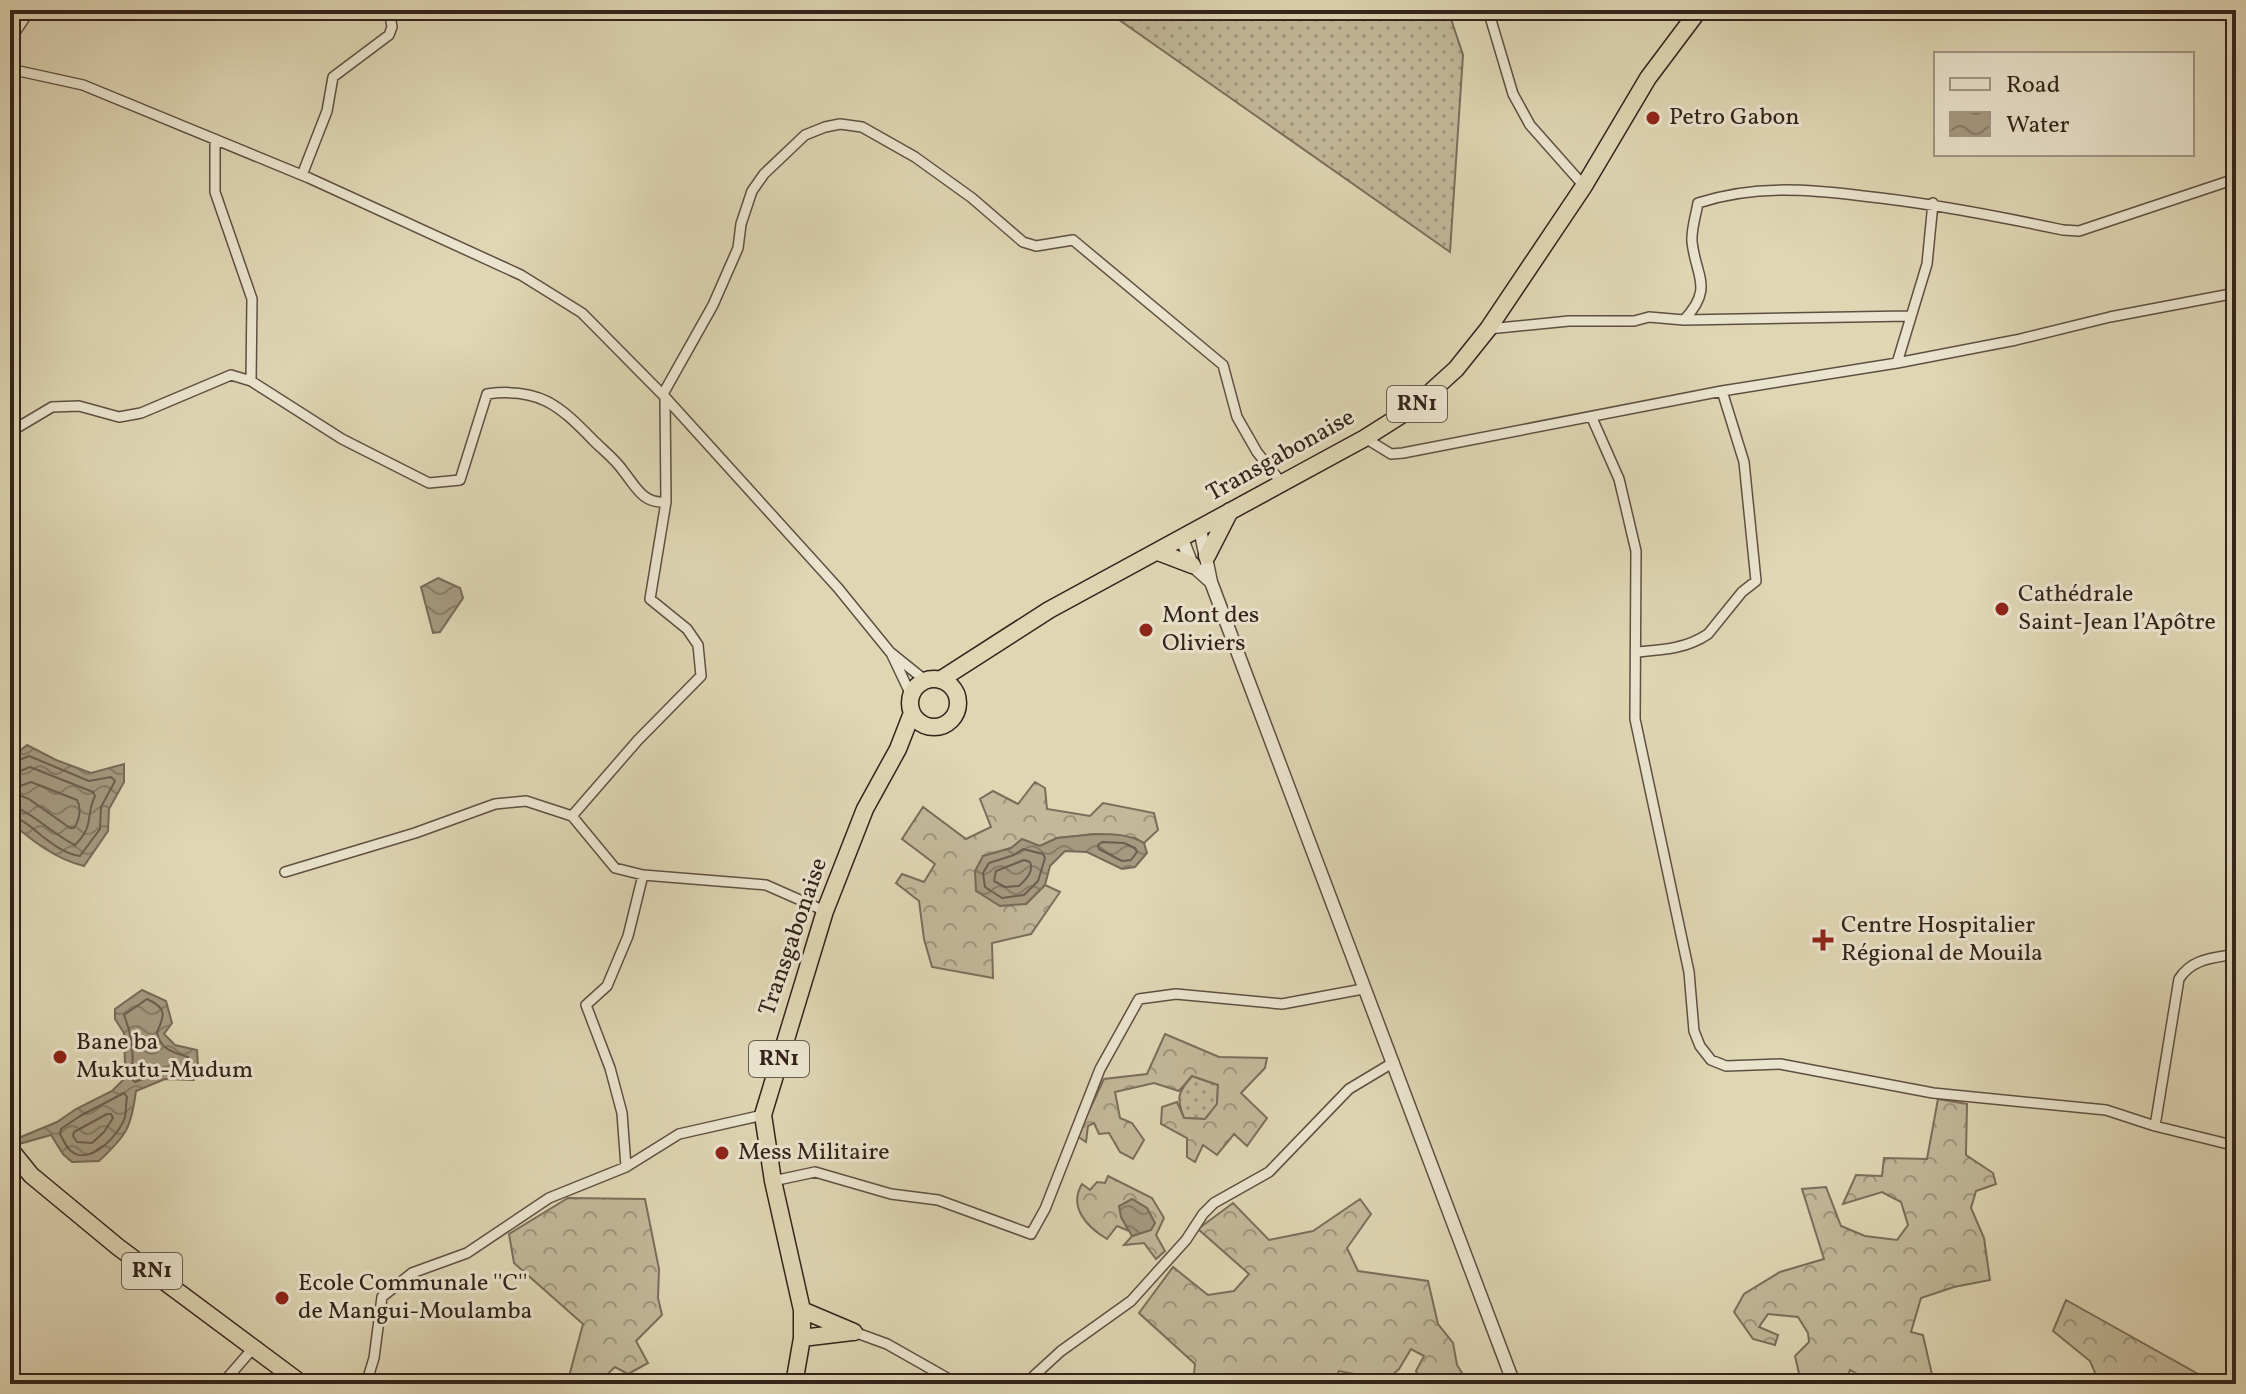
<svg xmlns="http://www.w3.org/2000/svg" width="2246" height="1394" viewBox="0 0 2246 1394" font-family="Vollkorn,serif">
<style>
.grass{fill:url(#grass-dots);stroke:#7a6e5a;stroke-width:2}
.forest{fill:url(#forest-crowns);stroke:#7a6e5a;stroke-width:2}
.water{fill:url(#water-waves);stroke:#776a58;stroke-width:2}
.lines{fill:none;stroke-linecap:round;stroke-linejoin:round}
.shore{stroke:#6c5e4e;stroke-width:2}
.minor-casing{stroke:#5e5041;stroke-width:12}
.tertiary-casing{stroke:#5e5041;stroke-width:15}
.trunk-casing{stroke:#33231b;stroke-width:19}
.minor{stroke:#eae4ce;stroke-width:9}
.tertiary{stroke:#eae4ce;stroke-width:12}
.trunk{stroke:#dfd6b4;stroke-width:16}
.poi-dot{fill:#8f2418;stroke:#eae4ce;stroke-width:3}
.labels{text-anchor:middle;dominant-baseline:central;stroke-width:6;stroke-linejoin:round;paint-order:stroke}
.shield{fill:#eae4ce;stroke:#6a5d51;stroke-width:2}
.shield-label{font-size:22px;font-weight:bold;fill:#33231b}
.poi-label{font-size:24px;fill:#33231b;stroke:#eae4ce;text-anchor:start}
.street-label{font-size:24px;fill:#33231b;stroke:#eae4ce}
</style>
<defs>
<pattern id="grass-dots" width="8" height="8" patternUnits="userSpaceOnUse" patternTransform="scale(2)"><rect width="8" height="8" fill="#c2b89a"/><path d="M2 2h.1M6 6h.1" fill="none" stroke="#9e957d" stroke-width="1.8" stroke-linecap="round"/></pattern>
<pattern id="forest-crowns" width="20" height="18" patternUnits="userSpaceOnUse" patternTransform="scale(2)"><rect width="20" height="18" fill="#c2b89a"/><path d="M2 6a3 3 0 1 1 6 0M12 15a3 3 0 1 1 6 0" fill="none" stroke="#9e957d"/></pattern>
<pattern id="water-waves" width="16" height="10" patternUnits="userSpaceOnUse" patternTransform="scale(2)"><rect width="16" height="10" fill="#a59980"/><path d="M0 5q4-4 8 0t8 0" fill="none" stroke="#877c68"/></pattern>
</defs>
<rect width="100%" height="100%" fill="#dfd6b4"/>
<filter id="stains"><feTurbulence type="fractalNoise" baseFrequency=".0025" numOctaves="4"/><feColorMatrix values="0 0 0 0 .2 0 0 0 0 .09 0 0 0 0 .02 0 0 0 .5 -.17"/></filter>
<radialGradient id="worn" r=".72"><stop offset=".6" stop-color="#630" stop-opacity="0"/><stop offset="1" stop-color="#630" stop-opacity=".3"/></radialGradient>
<path class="grass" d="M1105,10H1448L1463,55L1450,252Z
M1192,1076L1218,1085L1217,1104L1205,1119L1184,1118C1176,1098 1178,1092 1192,1076Z"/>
<path class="forest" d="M1035,782L1045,788L1047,809L1090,816L1103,803L1154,813L1158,830L1144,843L1135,838L1096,834L1057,838L1040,846L1011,848L983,856L1026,904L1045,885L1060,892L1031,934L992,943L993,978L932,967L924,939L919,901L896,883L902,874L924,882L935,864L902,839L923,807L966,839L991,827L980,799L993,791L1018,804Z
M1165,1034L1219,1057L1267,1058L1265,1068L1241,1093L1267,1118L1247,1146L1234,1134L1217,1155L1203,1145L1195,1162L1187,1157V1138L1161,1124L1162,1107L1177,1102L1184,1118L1205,1119L1217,1104L1218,1085L1192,1076L1179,1091L1154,1083L1115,1092L1120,1118L1132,1123L1144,1140L1133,1159L1120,1152L1109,1133L1099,1134L1094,1123L1088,1126L1086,1142L1077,1136L1104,1079L1147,1074Z
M1938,1099L1967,1104L1966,1155L1993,1173L1996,1184L1976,1191L1971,1208L1984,1238L1990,1280L1954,1287L1921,1298L1911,1332L1923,1335L1933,1379L1938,1384H1875L1850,1370L1845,1384H1804L1801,1382L1795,1356L1809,1342L1808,1333L1798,1317L1768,1314L1759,1327L1778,1335L1775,1345L1753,1339L1734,1312L1744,1294L1780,1272L1824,1259L1802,1189L1826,1187L1841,1226L1865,1236L1897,1240L1908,1225L1901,1202L1882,1192L1843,1204L1856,1175L1882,1176L1884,1158L1927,1159Z
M1108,1176L1152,1198L1164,1218L1156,1235L1165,1251L1156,1259L1144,1243L1124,1245L1132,1236L1151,1230L1154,1222L1147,1208L1132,1199L1121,1217L1129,1231L1117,1226L1107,1239C1087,1227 1068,1207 1082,1184L1090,1190L1097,1182L1105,1183Z
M568,1198L645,1199L659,1269L658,1298L662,1315L636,1341L648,1363L628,1374L615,1367L597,1384H567L583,1324L514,1263L509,1234Z
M1360,1199L1371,1214L1347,1248L1358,1271L1428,1281L1438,1324L1453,1343L1457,1365L1469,1384H1422L1416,1371L1424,1356L1411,1349L1399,1369L1386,1380L1339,1371L1332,1384H1193L1195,1364L1139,1313L1173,1267L1208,1295L1234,1291L1249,1274L1198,1229L1233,1203L1269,1240L1313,1231Z
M2066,1300L2216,1384H2100L2090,1361L2053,1331Z"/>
<path class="water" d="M438,578L460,588L463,598L440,632L433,633L421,587Z
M27,745L56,760L91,773L124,764V782L109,809L108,831L84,866C55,859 33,841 10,822V759Z
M1096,834C1114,834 1128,834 1144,843L1147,853L1135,867L1122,869L1087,852L1065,851L1050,866L1045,885L1026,904L1000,906L976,891L975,871L983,856L1011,848L1022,839L1040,846L1057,838Z
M142,990L166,1001L172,1023L164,1034L175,1045L197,1050L198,1067L194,1080L165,1079L136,1091C131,1128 127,1135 99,1161L72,1162L63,1154L51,1135L19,1144L16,1139L57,1122L76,1109L112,1091L123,1080L125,1064L124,1033L115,1019V1009Z
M1132,1199L1147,1208L1155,1223L1151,1230L1132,1236L1121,1217L1119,1206Z"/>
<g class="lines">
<path class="shore" d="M10,764L29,756L89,781L111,777L115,781L101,807L100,829L80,856C51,852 30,819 10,816
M10,775L30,767L93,792L95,796C85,817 95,825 75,845C55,836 27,808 10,806
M10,787L12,789L31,782L77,800C82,808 79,821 74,828H70L29,799L12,792L10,794
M1102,842L1124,843L1135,848L1137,852L1131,860L1122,861L1099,849L1098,845Z
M1023,849L1043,854L1045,858L1038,881L1024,895L1002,898L985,887L983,873L989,863L1014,855Z
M1024,860L1030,862C1034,872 1026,879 1019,886L1005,887L994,881L996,871Z
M147,999C167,1008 165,1015 157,1032C159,1049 174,1053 188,1057L190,1066L186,1071H164L135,1082L131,1078C135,1055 132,1035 124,1015Z
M124,1093L127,1097C126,1103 126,1111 125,1117C120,1134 90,1167 71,1151C66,1147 63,1139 60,1134L61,1129L80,1116Z
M107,1114H111L113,1118L104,1132L92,1143L77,1142L73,1136L74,1132Z"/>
<defs>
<path id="minor" d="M1488,10L1513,94L1530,125L1584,186
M10,40L30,10
M10,69L83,85L309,178L521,275L582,313L665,397L838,588L890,652L926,681
M215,139V192L252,299L251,381
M302,175L327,111L333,77L389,35L392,27L389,10
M2229,181L2236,199
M1684,320C1714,288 1696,277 1692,242C1691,230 1696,215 1698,203C1753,185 1806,189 1863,196C1931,203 1997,216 2063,230L2079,231L2229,181L2236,173
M1488,329L1569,321H1634L1649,317L1684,320L1909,316
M1897,363L1927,264L1933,203
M663,394L713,305L738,248L741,224L752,191L764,174L805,135L825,127L840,124L862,127L915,157L972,198L1023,242L1036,246L1073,240L1223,365L1237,417L1257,452L1281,482
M665,397L666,502L650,599L687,629L698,645L701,676L638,740L572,816L615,868L643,875L766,885L825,911
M1592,418L1619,479L1636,551L1635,719L1689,972L1694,1031L1700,1046L1711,1060L1726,1066L1780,1064L1933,1093L2106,1110L2155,1126L2236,1146
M10,432L52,407L79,406L119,417L141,413L231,375L251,381L342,439L429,483L460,480L487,394C539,387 559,405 594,441C604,451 616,460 624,472C636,487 643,504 666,502
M1365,438L1391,454L1403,453L1722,391L1897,363L2016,340L2110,317L2236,293
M1636,652C1662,650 1686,649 1708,634L1742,592L1756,581L1744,462L1722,391
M892,655L911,695
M285,872L415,833L495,804L526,801L572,816
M2155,1126L2179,979C2192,958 2214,958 2236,954
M626,1167L622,1113L610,1068L586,1005L607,986L628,936L643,875
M773,1181L815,1172L891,1194L938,1200L1031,1234L1045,1209L1100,1069L1139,999L1176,994L1282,1004L1363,989
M854,1332L887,1344L947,1378L952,1384
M222,1384L255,1346
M366,1384L374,1358L382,1297L412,1273L467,1253L549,1198L626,1167L679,1134L763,1115
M1025,1384L1061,1351L1131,1301L1186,1240L1203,1214L1214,1203L1269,1172L1349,1089L1394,1062"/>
<path id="tertiary" d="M1200,529L1211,582L1514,1384
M1182,539L1192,565L1211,582"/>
<path id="trunk" d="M1158,552L1192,565
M1207,556L1230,511
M910 703a24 24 0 1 1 48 0a24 24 0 1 1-48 0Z
M940,680L1049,610L1365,438L1414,407L1456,369L1488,329L1584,186L1648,78L1699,10
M10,1149L31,1175L118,1247L302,1384
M802,1310L854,1332
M802,1338L852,1332
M794,1384L802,1338V1310L773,1181L763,1115L825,911L865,809L898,749L912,713"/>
</defs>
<use href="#minor" class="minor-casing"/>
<use href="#tertiary" class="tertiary-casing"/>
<use href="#trunk" class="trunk-casing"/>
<use href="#minor" class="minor"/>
<use href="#tertiary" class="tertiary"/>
<use href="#trunk" class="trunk"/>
</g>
<g class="poi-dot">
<circle cx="1653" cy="118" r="8"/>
<circle cx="2002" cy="609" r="8"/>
<circle cx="1146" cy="630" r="8"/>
<path d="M1819 928h8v8h8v8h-8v8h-8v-8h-8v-8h8z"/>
<circle cx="60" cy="1057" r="8"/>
<circle cx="722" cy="1153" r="8"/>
<circle cx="282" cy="1298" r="8"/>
</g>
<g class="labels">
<g class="shield">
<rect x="1387" y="386" width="60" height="36" rx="6"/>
<rect x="749" y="1041" width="60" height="36" rx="6"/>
<rect x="122" y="1253" width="60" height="36" rx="6"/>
</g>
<g class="shield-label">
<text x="1417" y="404">RN1</text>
<text x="779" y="1059">RN1</text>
<text x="152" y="1271">RN1</text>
</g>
<g class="poi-label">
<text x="1669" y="118">Petro Gabon</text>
<text x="2018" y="595">Cathédrale<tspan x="2018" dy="28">Saint-Jean l’Apôtre</tspan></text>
<text x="1162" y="616">Mont des<tspan x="1162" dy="28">Oliviers</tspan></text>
<text x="1841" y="926">Centre Hospitalier<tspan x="1841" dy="28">Régional de Mouila</tspan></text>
<text x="76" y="1043">Bane ba<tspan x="76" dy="28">Mukutu-Mudum</tspan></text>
<text x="738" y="1153">Mess Militaire</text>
<text x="298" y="1284">Ecole Communale ''C''<tspan x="298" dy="28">de Mangui-Moulamba</tspan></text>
</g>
<g class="street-label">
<text transform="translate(1281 456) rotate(-29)">Transgabonaise</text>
<text transform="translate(794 937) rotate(-71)">Transgabonaise</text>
</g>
</g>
<rect width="2246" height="1394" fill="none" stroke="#dfd6b4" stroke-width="40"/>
<rect x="12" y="12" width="2222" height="1370" fill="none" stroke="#33231b" stroke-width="4"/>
<rect x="20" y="20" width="2206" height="1354" fill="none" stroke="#33231b" stroke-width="2"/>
<rect x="1934" y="52" width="260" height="104" fill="#eae4ce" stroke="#a19786" stroke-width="2"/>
<rect x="1950" y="78" width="40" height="12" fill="#eae4ce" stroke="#a19786" stroke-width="2"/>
<text x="2006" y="92" font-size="24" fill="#33231b">Road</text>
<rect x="1950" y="112" width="40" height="24" fill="url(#water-waves)" stroke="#a19786" stroke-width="2"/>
<text x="2006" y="132" font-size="24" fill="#33231b">Water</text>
<rect width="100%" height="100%" filter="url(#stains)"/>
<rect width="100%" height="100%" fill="url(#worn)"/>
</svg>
